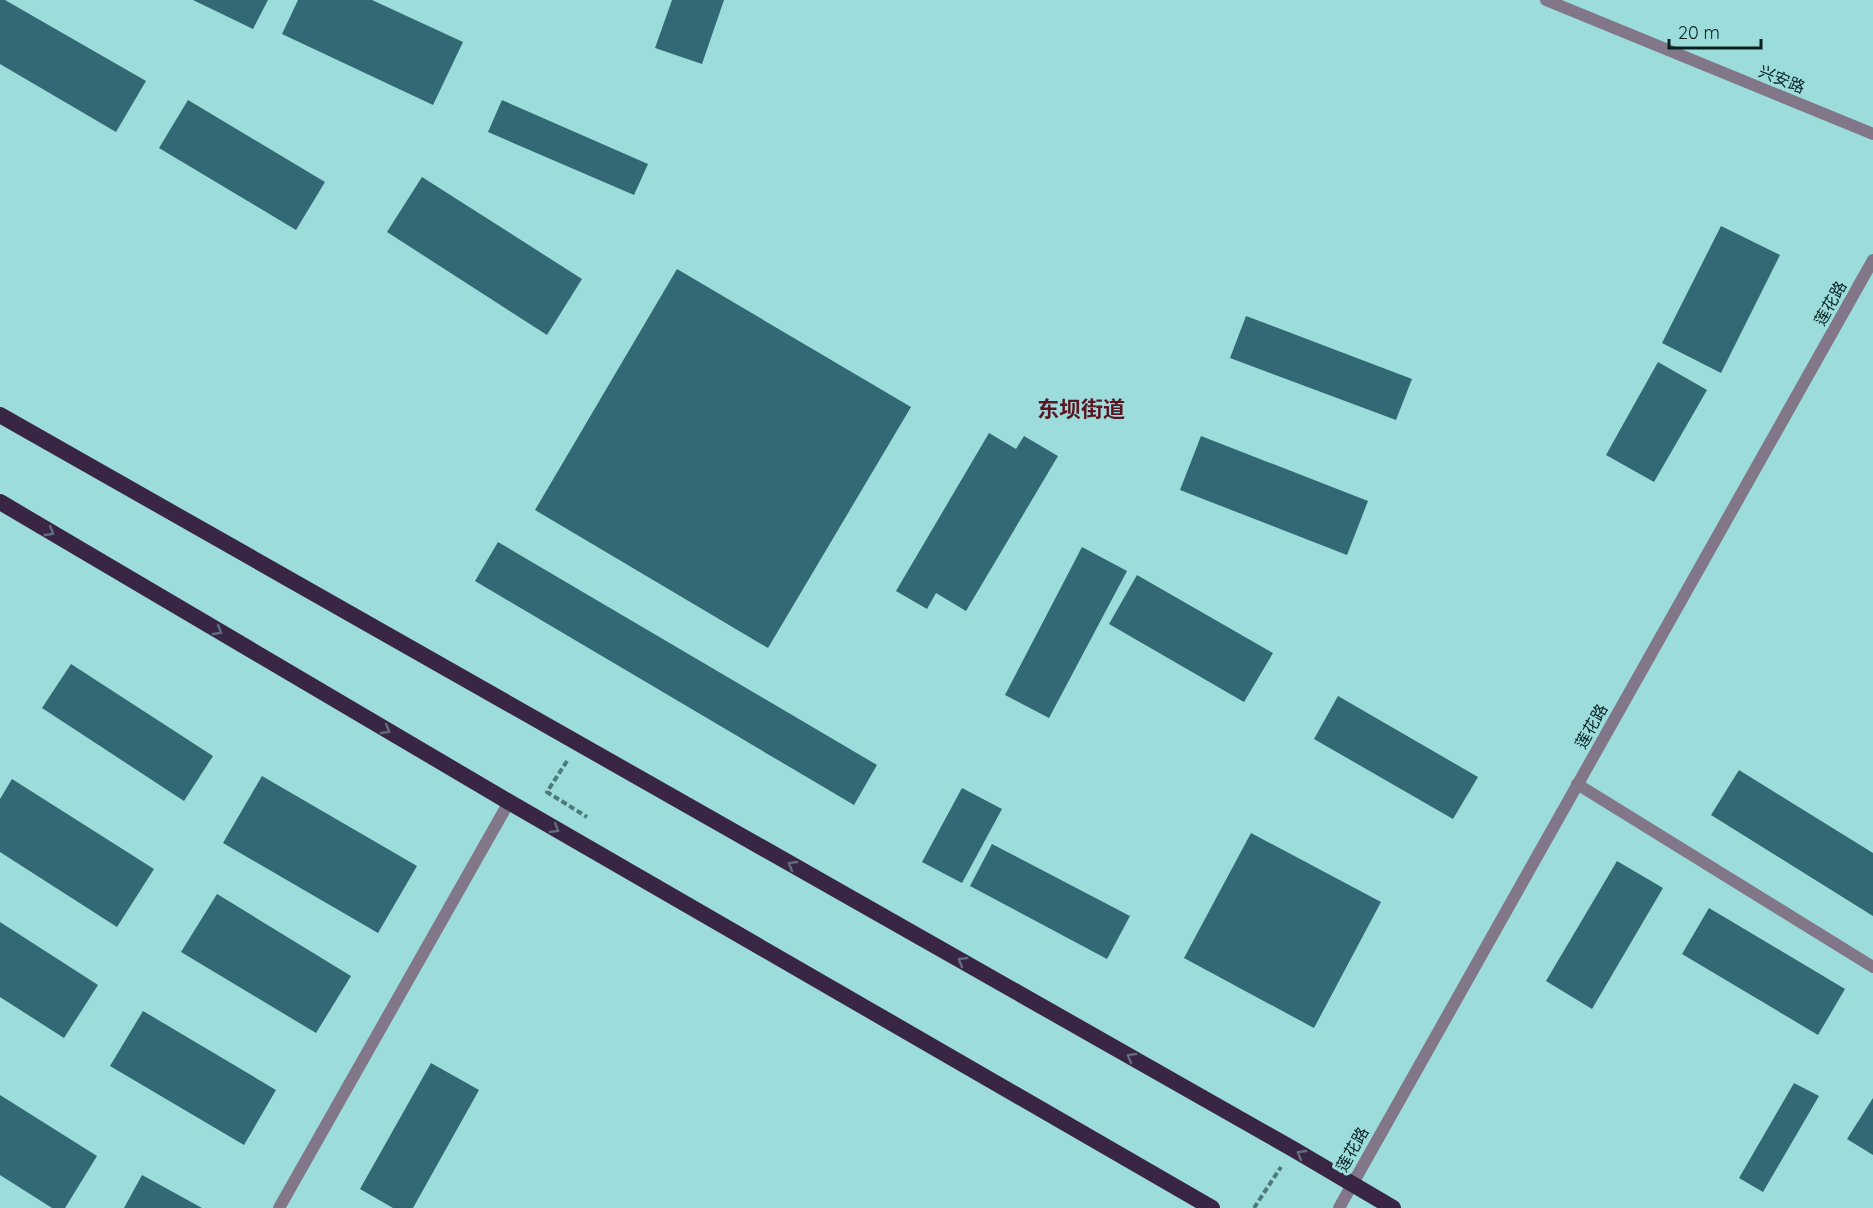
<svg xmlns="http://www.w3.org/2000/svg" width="1873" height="1208" viewBox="0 0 1873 1208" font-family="Quicksand,'Noto Sans SC',sans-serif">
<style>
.building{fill:#336975}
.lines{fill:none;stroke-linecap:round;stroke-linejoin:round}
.path{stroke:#4e7b7a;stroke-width:4;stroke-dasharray:6 3;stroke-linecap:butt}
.service{stroke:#827788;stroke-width:12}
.minor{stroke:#827788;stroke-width:12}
.tertiary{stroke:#827788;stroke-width:12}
.trunk{stroke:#392544;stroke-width:16}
.oneway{stroke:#616e80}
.labels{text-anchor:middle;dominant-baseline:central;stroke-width:6;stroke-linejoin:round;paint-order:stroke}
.street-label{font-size:16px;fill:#052120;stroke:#9cdcda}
.district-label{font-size:22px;font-weight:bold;fill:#5b1623;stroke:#9cdcda}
</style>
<rect width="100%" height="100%" fill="#9cdcda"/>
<path class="building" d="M0,0H5L146,81L116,132L0,64Z
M193,0H268L253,29Z
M298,0H372L463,42L433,105L282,34Z
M672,0H724L702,64L655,48Z
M188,100L325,182L296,230L159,148Z
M502,100L648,164L634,195L488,132Z
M422,177L582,279L547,335L387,232Z
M1721,226L1780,255L1721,373L1662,343Z
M677,269L911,407L768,648L535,510Z
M1246,316L1412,379L1396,420L1230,358Z
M1658,362L1707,390L1654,482L1606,455Z
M989,433L1016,449L1024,436L1058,456L966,611L936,593L927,609L896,591Z
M1201,436L1368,501L1347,555L1180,490Z
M498,542L877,765L854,805L475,581Z
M1082,547L1127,571L1049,718L1005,695Z
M1137,575L1273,653L1244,702L1109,624Z
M71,664L213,756L184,801L42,708Z
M1338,696L1478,777L1453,819L1314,739Z
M1739,770L1873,853V916L1711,815Z
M262,776L417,866L378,933L223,843Z
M12,779L154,869L117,927L0,852V799Z
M962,788L1002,809L962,883L922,862Z
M1251,833L1381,902L1314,1028L1184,958Z
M992,844L1130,916L1107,959L970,886Z
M1617,861L1663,888L1592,1009L1546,981Z
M217,894L351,976L316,1033L181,952Z
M1709,908L1845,989L1818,1035L1682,954Z
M0,922L98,985L64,1038L0,997Z
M143,1011L276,1090L244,1145L110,1066Z
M431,1063L479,1090L413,1208H393L360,1189Z
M1794,1083L1819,1096L1763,1192L1739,1178Z
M0,1095L97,1156L65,1208H52L0,1175Z
M1873,1098V1155L1847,1139Z
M142,1175L202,1208H124Z"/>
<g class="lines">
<path class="path" d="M567,761L547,792L587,817
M1254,1208L1281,1167"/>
<path class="service" d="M1577,784L1873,967"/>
<path class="minor" d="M279,1208L509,802"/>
<path class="tertiary" d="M1546,0L1873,134
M1339,1208L1873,260"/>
<path class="trunk" d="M0,415L1293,1149L1393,1208
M0,502L509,802L1212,1208"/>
</g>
<defs><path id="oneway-chevron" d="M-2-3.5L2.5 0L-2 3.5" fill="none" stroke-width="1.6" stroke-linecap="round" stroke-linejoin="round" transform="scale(1.5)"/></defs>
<g class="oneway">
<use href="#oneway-chevron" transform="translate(50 532) rotate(31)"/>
<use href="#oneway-chevron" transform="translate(218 631) rotate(31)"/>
<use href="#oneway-chevron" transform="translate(386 730) rotate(31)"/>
<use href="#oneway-chevron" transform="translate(555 829) rotate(30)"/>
<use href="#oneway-chevron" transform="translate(792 865) rotate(-150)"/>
<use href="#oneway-chevron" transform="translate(962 961) rotate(-150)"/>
<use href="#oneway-chevron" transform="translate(1131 1057) rotate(-150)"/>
<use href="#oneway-chevron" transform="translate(1301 1154) rotate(-150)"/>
</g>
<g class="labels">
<g class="street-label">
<text transform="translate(1782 79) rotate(22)">兴安路</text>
<text transform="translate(1830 303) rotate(-61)">莲花路</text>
<text transform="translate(1591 726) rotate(-61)">莲花路</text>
<text transform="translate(1352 1149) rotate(-61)">莲花路</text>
</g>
<g class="district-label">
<text x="1081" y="409">东坝街道</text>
</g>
</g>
<path d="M1669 39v9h92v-9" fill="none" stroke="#052120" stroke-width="3"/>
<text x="1678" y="39" font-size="18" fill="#052120" stroke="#9cdcda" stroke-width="4.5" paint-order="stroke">20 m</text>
</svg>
